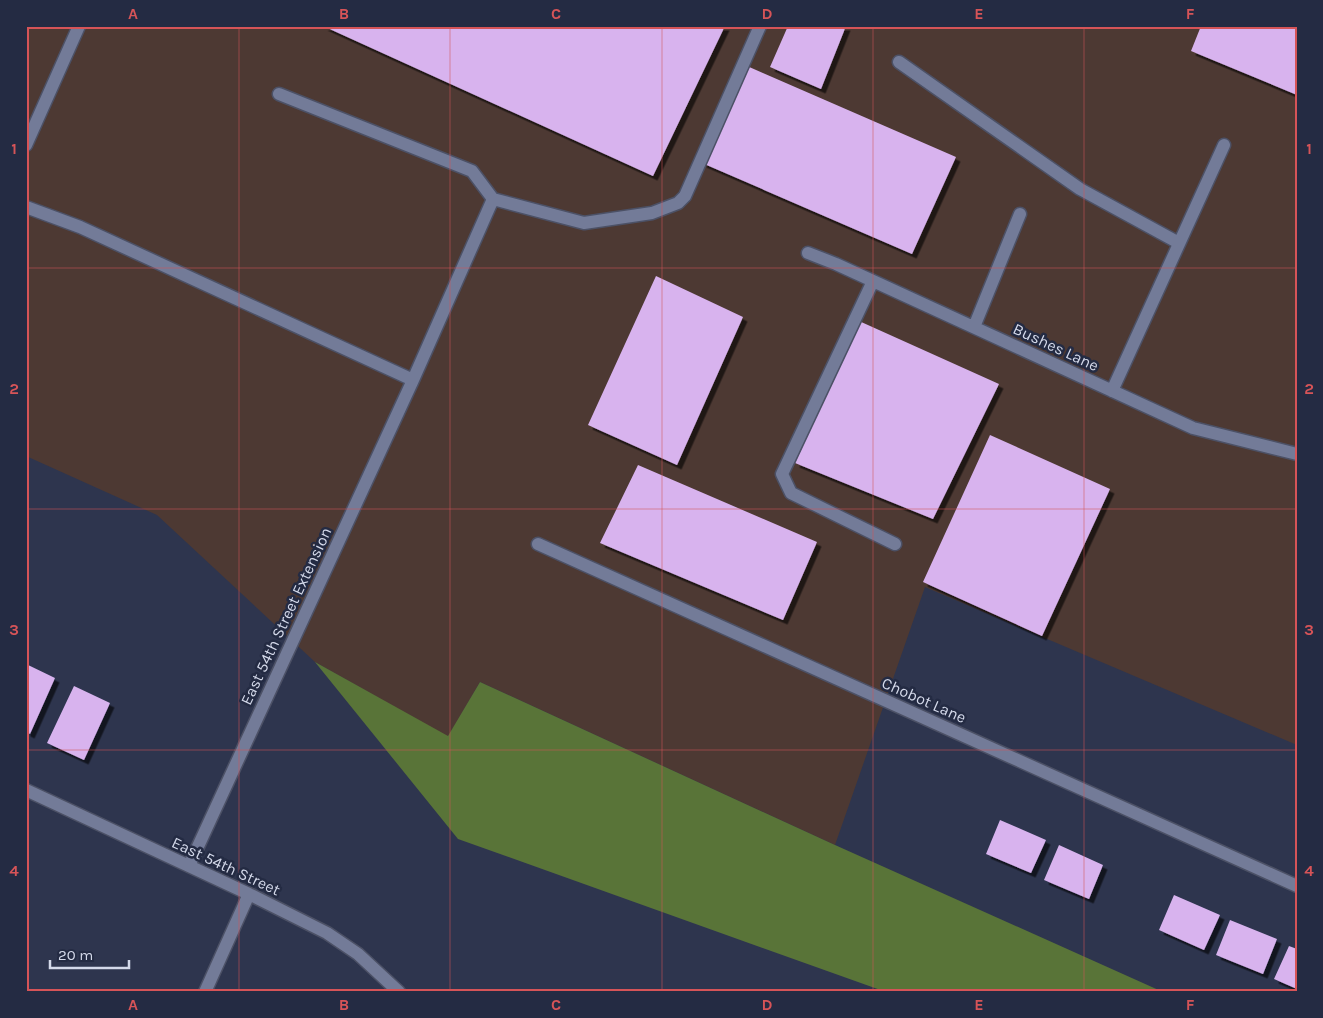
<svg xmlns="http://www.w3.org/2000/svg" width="1323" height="1018" viewBox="0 0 1323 1018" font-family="Karla,sans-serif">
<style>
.industrial{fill:#4d3933}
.forest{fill:#597438}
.building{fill:#d8b3ee;filter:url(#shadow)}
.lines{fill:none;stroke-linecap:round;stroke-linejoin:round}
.minor-casing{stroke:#4c5166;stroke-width:15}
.minor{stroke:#737b98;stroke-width:12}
.grid{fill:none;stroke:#d65458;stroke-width:1;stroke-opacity:0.55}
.labels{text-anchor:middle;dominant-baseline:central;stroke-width:5;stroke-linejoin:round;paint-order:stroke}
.street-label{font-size:16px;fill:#d4d9ea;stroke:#242b43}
.neatline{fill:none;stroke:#d65458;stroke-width:2}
.grid-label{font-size:16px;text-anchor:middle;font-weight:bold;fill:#d65458}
</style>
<defs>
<filter id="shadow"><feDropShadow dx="4.5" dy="4.5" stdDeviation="0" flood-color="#0009"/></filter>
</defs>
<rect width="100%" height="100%" fill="#2e354e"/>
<path class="industrial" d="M26,26H1297V745L925,587L835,845L480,682L448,737L315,662L157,515L26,456Z"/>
<path class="forest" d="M315,662L448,736L480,682L835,845L1163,992H886L458,839Z"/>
<path class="building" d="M323,26H725L653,176Z
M788,26H846L821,89L770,67Z
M1201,26H1297V95L1191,51Z
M747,66L956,157L912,254L702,163Z
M656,276L743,317L677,465L588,425Z
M859,321L999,384L933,519L795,463Z
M990,435L1110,489L1042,636L923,582Z
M638,465L817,542L783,620L600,543Z
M26,664L55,678L30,734L26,732Z
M74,686L110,703L84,760L47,743Z
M1000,820L1046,840L1031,873L986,854Z
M1059,845L1103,865L1089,899L1044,880Z
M1174,895L1220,915L1204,950L1159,930Z
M1230,920L1277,939L1263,974L1216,955Z
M1289,946L1297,949V989L1274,979Z"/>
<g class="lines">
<defs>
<path id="minor" d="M899,62L1080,189L1179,243
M26,145L79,26
M493,199L584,223L652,213L678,203L685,196L760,26
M26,207L80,227L413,380
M808,253L836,264L1193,428L1297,454
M873,281L782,474L791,493L895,544
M974,327L1020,214
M1112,391L1224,145
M538,544L1297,886
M26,790L249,894L327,933L358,954L399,992
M189,866L413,380L493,199L472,171L279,94
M205,992L249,894"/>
</defs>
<use href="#minor" class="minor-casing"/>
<use href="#minor" class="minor"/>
</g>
<path class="grid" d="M239,26V992M450,26V992M662,26V992M873,26V992M1084,26V992M26,268H1297M26,509H1297M26,750H1297"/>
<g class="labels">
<g class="street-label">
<text transform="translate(1056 347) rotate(25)">Bushes Lane</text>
<text transform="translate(286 616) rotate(-65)">East 54th Street Extension</text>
<text transform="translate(924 700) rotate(24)">Chobot Lane</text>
<text transform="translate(226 866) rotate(25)">East 54th Street</text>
</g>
</g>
<rect width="1323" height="1018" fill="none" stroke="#242b43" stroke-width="55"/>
<path d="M50 960v8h79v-8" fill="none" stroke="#d4d9ea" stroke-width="2.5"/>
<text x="58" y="960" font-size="15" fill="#d4d9ea" stroke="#242b43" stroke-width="4" paint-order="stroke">20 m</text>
<rect x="28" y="28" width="1268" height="962" class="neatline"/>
<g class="grid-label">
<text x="133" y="19">A</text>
<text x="344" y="19">B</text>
<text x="556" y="19">C</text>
<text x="767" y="19">D</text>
<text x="979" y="19">E</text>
<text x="1190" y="19">F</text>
<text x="14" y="154">1</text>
<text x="1309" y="154">1</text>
<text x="14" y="394">2</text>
<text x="1309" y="394">2</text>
<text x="14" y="635">3</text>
<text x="1309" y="635">3</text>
<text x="14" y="876">4</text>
<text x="1309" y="876">4</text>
<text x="133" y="1010">A</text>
<text x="344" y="1010">B</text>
<text x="556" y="1010">C</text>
<text x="767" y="1010">D</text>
<text x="979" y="1010">E</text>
<text x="1190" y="1010">F</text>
</g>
</svg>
